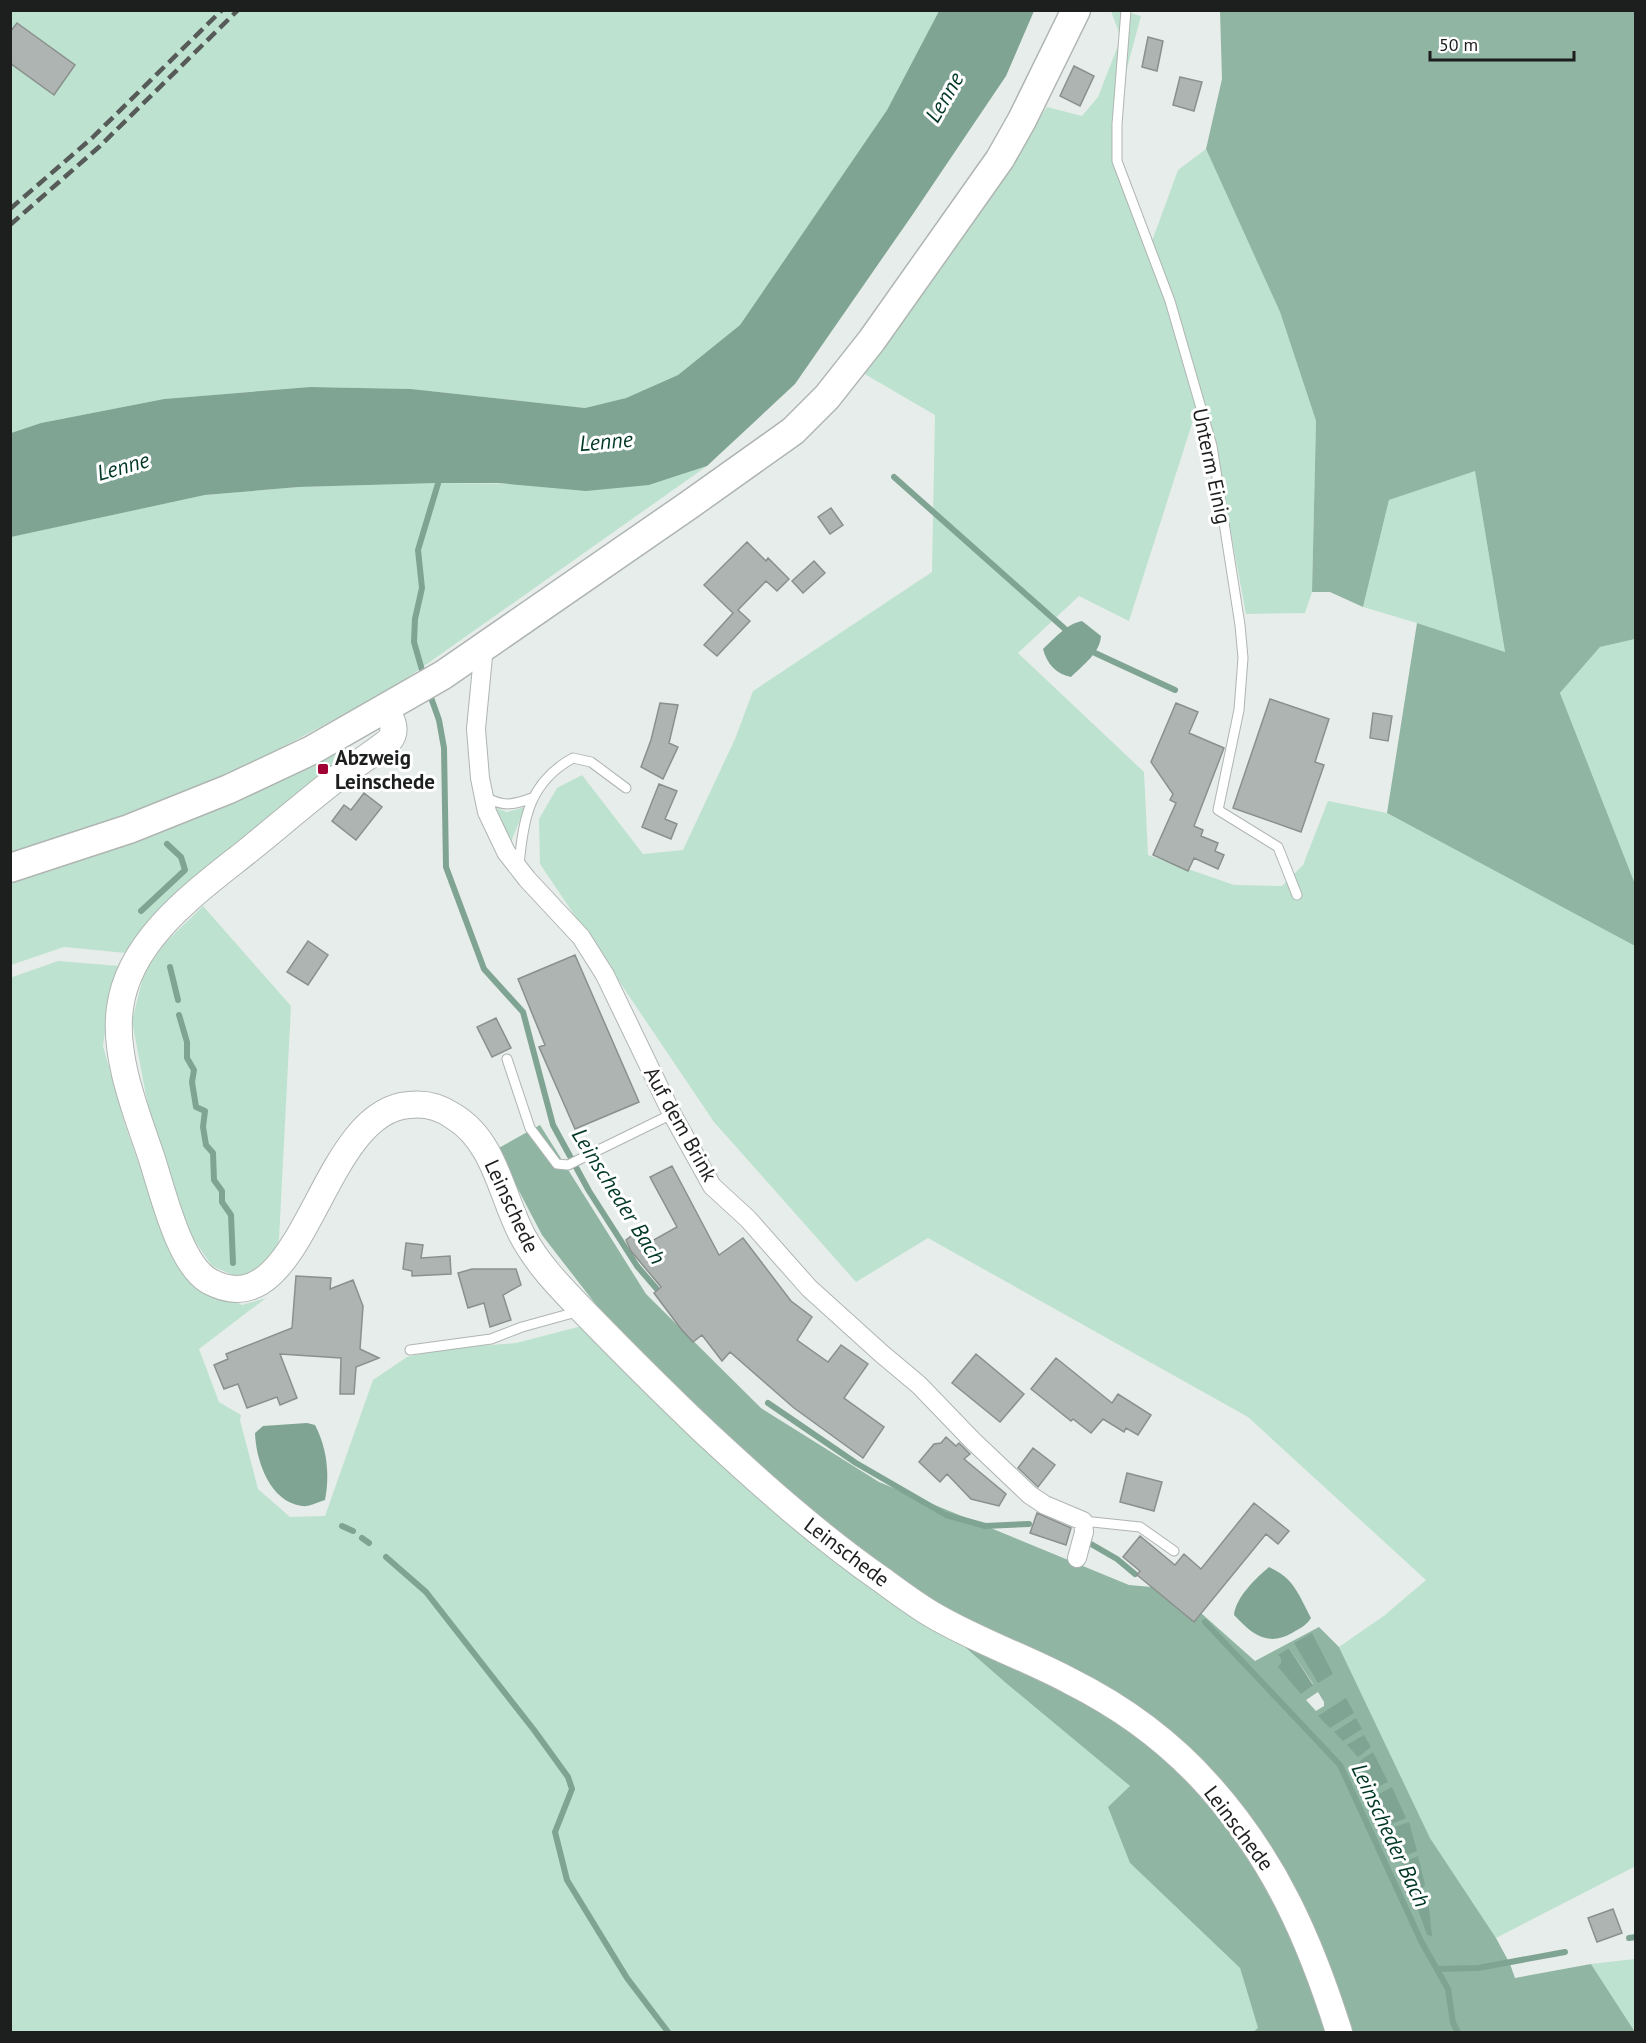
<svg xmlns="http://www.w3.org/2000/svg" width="1646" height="2043" viewBox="0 0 1646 2043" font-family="'PT Sans',sans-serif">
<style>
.green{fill:#bee2d0}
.forest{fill:#90b5a3;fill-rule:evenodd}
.water{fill:#80a493}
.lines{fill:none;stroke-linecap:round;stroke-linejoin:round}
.stream{stroke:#80a493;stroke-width:6}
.building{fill:#aeb4b1;stroke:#8a908d;stroke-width:1.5}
.lane-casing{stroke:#afb5b2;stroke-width:11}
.street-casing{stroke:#afb5b2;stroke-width:20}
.secondary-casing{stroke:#afb5b2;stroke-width:28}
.primary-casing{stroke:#afb5b2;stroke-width:31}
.lane{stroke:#fff;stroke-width:9}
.street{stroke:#fff;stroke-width:18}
.secondary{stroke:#fff;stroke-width:26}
.primary{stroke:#fff;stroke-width:28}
.rail{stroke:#565a58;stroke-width:4.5;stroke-dasharray:12 6;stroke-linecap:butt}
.poi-dot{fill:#a10135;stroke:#fff;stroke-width:2}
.labels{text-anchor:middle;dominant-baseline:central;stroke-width:6;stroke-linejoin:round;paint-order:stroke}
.street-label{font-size:21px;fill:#1d1f1e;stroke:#fff}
.poi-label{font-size:21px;font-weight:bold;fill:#1d1f1e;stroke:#fff;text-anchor:start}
.water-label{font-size:22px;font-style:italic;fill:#013725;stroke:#fff}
</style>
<rect width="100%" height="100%" fill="#e7edea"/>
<path class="green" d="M10,11H939L887,110L740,325L678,375L626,398L585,408L411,389L310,387L164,399L41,423L11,433Z
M1111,11H1124L1141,16L1113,120L1112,157L1165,300L1197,408L1129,621L1079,596L1018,653L1144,772L1148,855L1234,885L1282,886L1303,865L1328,801L1387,813L1635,946V1868L1634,1867L1496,1938L1430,1838L1339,1647L1385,1615L1426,1580L1248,1417L928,1238L856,1282L714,1122L540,864L539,819L557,788L582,775L643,854L683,850L735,739L753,691L932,572L935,415L863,373L1047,107L1082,116L1098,97L1121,38Z
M1206,149L1280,312L1316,421L1312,592L1305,613L1246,614L1215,447L1152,241L1178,170Z
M707,466L393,688L221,780L11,855L10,537L205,495L299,487L438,483L649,485Z
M1475,470L1505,653L1417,623L1363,607L1389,500Z
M1635,639V884L1560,693L1600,647Z
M348,746L356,753L178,893L126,953L64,947L11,965L10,878L135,843L238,799Z
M525,807L511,842L496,808L507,812Z
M203,906L291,1006L279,1239L273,1270L251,1283L212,1266L177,1215L152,1127L132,1021L144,973L164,944Z
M58,961L120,966L109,1002L103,1046L125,1125L159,1221L200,1284L242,1305L266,1298L199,1349L219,1402L241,1415L240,1420L258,1489L290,1517L325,1516L373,1380L407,1357L442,1349L516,1343L582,1326L701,1445L805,1538L862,1582L930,1627L966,1648L1130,1786V1863L1240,1968L1258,2028L1253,2032H11L10,978Z
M1635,1959V2032L1591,1964Z"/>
<path class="forest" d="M1220,11H1635V639L1600,647L1560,693L1635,884V946L1387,813L1417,623L1505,652L1475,471L1389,500L1363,607L1330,592H1312L1316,421L1280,312L1206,149L1222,79Z
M540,1125L646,1294L761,1408L879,1482L1129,1585L1174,1589L1255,1661L1319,1627L1339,1647L1430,1838L1496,1938L1510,1964L1515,1978L1591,1964L1635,2032H1253L1258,2028L1240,1968L1130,1863L1108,1807L1130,1786L1006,1683L966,1648L923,1604L807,1520L604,1315L542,1235L497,1149ZM1289,1648L1313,1684L1301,1693L1281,1663V1658ZM1318,1692L1324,1702V1706L1316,1711L1306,1700Z"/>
<path class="water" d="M939,11H1034L1006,76L913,214L795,384L707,466L649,485L586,491L498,483H438L299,487L205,495L11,537V433L41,423L164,399L310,387L411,389L585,408L626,398L678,375L740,325L887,110Z
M1082,621L1101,636C1100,653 1083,665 1071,677C1056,674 1047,664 1043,649C1054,639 1066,624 1082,621Z
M307,1423L315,1425C327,1448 330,1474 325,1500C318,1502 309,1507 302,1506C270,1502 256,1461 255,1433L263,1426Z
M1269,1567C1294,1578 1299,1595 1311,1618C1306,1626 1300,1628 1292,1633C1267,1647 1252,1634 1234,1615C1236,1597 1256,1578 1269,1567Z
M1312,1633L1333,1674L1318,1683L1294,1643Z
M1289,1648L1313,1685L1301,1694L1278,1667L1281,1663V1658L1278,1655Z
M1346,1698L1354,1713L1330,1728L1318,1716Z
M1356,1718L1362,1729L1343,1741L1334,1732Z
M1364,1735L1371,1747L1358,1757L1347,1745Z
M1373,1752L1388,1782L1371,1790L1358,1765L1361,1760Z
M1392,1787L1406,1818L1385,1827L1373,1797Z
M1409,1822L1417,1851L1399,1858L1388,1829Z
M1418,1856L1425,1885L1420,1891L1414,1892L1402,1863Z
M1425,1896L1428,1899L1432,1936L1427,1935L1416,1904V1899Z"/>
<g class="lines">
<path class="stream" d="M894,477L1065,629
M1095,653L1175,690
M424,677L414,642L415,619L422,588L418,550L440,477
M429,692L439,720L444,748L446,867L484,969L523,1012L553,1125L589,1191L637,1266L656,1288
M141,911L185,870L181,857L167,844
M170,967L178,1000
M179,1015L187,1042V1058L194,1070L192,1082L196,1107L205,1111L203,1127L206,1145L213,1153L214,1180L222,1191V1202L231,1215L233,1263
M768,1403L856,1463L946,1515L985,1526L1029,1524
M342,1526L353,1531
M362,1538L369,1543
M1091,1544L1117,1559L1135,1574
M386,1557L426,1592L534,1730L568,1777L572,1789L555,1832L567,1880L627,1978L668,2032
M1205,1622L1340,1765L1421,1941L1448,1989L1453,2023L1458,2032
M1629,1938L1636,1937
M1437,1969L1478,1968L1565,1952"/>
</g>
<path class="building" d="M17,23L75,65L54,95L10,63V32Z
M1148,37L1163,41L1157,71L1142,67Z
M1074,66L1094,76L1080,106L1060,96Z
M1180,77L1202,82L1194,111L1173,105Z
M831,508L843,525L830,534L818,517Z
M747,542L766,561L768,558L789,579L777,591L766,581L738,610L750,621L717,656L704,645L733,613L704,585Z
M814,561L825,573L803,593L792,581Z
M1270,699L1329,719L1315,762L1324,765L1301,832L1233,808Z
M660,703L678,705L669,743L678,747L663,779L641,767L651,740Z
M1176,703L1198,712L1189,733L1224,748L1194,826L1203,830L1201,836L1218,843L1215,851L1224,855L1218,869L1194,858L1188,871L1153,855L1176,803L1170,800L1173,794L1151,762Z
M1373,713L1392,716L1388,741L1370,738Z
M659,784L677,791L665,819L677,824L671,839L642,827Z
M364,793L382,807L356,840L332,821L344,805L351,810Z
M308,941L328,955L308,985L287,972Z
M575,955L639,1102L575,1129L539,1047L545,1045L518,979Z
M496,1018L511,1048L492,1057L477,1027Z
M672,1166L719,1255L743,1238L791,1301L812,1317L797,1340L828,1362L841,1345L868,1364L844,1398L884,1427L863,1458L794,1408L730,1352L722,1361L702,1335L693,1342L681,1329L654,1293L661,1287L631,1251L626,1240L639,1230L645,1245L677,1227L650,1177Z
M406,1243L423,1245L421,1258L450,1256L451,1274L412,1276V1271L403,1269Z
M472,1269H516L521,1285L503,1295L511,1320L490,1327L484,1303L468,1308L458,1273Z
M296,1276L331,1278L330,1289L353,1280L363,1306L360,1349L379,1358L356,1367L354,1394H340L341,1358L280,1354L297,1398L280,1405L277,1397L247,1408L238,1384L224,1389L214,1365L228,1359L226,1354L292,1328Z
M976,1354L1024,1394L1000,1422L952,1383Z
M1056,1358L1112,1403L1118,1394L1151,1415L1138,1435L1126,1428L1124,1432L1103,1419L1091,1433L1073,1419L1071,1421L1031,1389Z
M946,1437L956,1446L959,1443L970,1454L964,1459L1006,1494L999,1506L971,1499L947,1474L940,1482L919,1462L934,1444L941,1443Z
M1033,1448L1055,1465L1038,1487L1018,1468Z
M1127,1473L1162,1482L1154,1511L1120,1502Z
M1254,1503L1289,1531L1278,1544L1266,1534L1194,1622L1137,1575L1140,1571L1123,1557L1140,1536L1175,1565L1184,1554L1201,1569Z
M1037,1513L1071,1528L1066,1545L1030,1533Z
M1613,1909L1622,1933L1597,1942L1588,1918Z"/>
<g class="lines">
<defs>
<path id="lane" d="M1126,10L1117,124V161L1170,301L1212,446L1240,625L1243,658L1239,710L1218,810L1278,847L1297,895
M486,797C502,807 514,805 532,798
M519,866C523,819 529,782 573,758L591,762L626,788
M507,1059L530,1128L557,1164L568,1165L672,1114
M410,1350L491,1339L522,1327L580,1311
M1083,1521L1140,1527L1174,1551"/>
<path id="street" d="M484,646L476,729L480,778L487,812L506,852L527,879L581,937L605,975L672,1114L712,1186L748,1219L809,1288L882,1354L919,1385L972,1440L1030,1495L1045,1505L1083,1521L1084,1532L1077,1558"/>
<path id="secondary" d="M385,708C392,720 398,730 389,741C370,756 350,768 332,782C304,804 277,827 250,849C199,890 129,938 120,1008C113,1055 136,1112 151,1156C162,1189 179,1264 209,1281C305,1333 318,1111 409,1105C425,1103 440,1107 453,1116C495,1141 501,1195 522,1235C539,1267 564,1291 588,1316C627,1356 665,1394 705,1432C762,1485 820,1537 885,1582C900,1593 916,1605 933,1615C977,1641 1025,1657 1070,1681C1122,1707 1170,1742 1209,1786C1275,1860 1310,1940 1339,2032"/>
<path id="primary" d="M10,868L129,829L229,789L312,750L443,675L689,505L793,431L827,397L872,340L1000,159L1022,120L1076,10"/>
</defs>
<use href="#lane" class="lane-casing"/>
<use href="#street" class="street-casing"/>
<use href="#secondary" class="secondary-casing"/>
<use href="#primary" class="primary-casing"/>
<use href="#lane" class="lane"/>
<use href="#street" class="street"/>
<use href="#secondary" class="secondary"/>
<use href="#primary" class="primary"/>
<path class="rail" d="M10,209L92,138L222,10
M10,225L99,147L238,10"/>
</g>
<rect class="poi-dot" x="317" y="763" width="12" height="12" rx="3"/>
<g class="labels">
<g class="street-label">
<text transform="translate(1212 466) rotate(78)">Unterm Einig</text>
<text transform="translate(681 1124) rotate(61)">Auf dem Brink</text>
<text transform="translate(512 1206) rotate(65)">Leinschede</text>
<text transform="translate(847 1552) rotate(37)">Leinschede</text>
<text transform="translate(1239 1828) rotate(53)">Leinschede</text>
</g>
<g class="poi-label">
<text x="335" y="757">Abzweig<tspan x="335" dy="24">Leinschede</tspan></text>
</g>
<g class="water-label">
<text transform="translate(944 97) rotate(-60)">Lenne</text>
<text transform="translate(606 441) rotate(-5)">Lenne</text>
<text transform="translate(123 466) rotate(-16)">Lenne</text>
<text transform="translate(619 1196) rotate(58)">Leinscheder Bach</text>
<text transform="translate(1391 1835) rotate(65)">Leinscheder Bach</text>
</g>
</g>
<rect width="1646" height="2043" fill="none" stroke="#1d1f1e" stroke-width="24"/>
<path d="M1430 51v9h144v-9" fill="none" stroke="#1d1f1e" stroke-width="3"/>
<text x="1439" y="51" font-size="18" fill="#1d1f1e" stroke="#ffffff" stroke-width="4.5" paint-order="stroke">50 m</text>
</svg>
